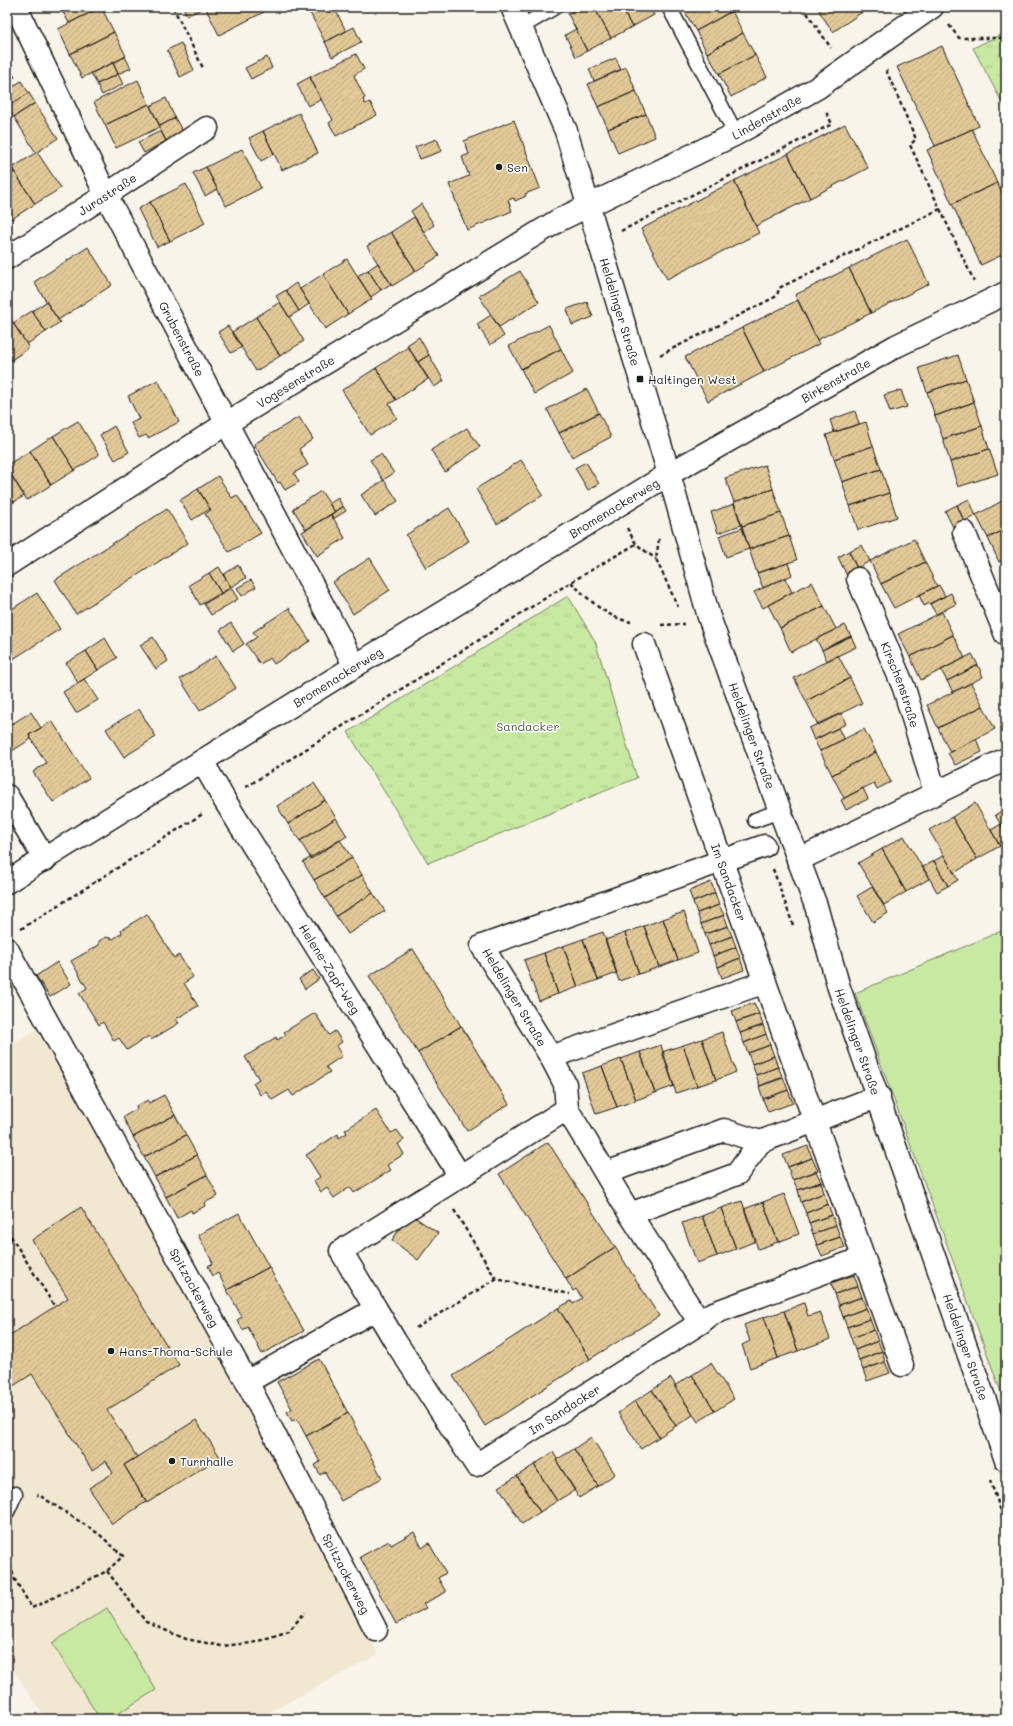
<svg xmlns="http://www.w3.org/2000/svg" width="1013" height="1726" viewBox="0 0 1013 1726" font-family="Mali,sans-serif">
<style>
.built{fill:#f2e7d1}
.grass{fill:#c8e9a2;stroke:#72825f}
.park{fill:url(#park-tufts);stroke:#72825f}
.building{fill:url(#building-hatch);stroke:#1c1c1c}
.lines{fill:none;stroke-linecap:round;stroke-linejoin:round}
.lane-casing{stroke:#1c1c1c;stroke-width:17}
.street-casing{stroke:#1c1c1c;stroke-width:25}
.secondary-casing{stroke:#1c1c1c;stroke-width:25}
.path{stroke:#1c1c1c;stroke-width:2.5;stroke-dasharray:4 3;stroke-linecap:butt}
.lane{stroke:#fff;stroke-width:14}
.street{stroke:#fff;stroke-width:22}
.secondary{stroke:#fff;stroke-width:22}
.poi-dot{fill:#1c1c1c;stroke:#fff;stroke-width:1.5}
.labels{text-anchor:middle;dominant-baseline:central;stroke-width:3;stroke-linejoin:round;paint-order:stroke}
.street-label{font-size:12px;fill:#1c1c1c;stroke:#fff}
.poi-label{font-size:12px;fill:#1c1c1c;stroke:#fff;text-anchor:start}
.park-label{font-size:12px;fill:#505a44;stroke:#fff}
</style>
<defs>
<pattern id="park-tufts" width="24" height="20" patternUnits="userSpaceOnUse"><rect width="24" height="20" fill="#c8e9a2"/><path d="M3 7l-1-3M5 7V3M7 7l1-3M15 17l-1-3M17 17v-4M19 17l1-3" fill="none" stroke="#abc78b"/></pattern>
<pattern id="building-hatch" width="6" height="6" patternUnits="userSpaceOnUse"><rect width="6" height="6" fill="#e3c998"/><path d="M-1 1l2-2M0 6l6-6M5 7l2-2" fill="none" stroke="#c2ac82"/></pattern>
</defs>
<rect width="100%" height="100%" fill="#f9f4ea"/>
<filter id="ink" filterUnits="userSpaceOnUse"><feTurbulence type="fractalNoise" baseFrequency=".025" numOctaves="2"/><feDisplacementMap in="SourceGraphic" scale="8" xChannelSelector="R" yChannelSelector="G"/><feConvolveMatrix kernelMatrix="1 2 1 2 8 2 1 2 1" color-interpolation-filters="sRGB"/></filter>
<g filter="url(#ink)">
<path class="built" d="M41,1026L378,1654L257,1719H46L7,1661V1048Z"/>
<path class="grass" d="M1006,929V1406L855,993Z
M107,1608L156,1690L109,1719H100L52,1643Z"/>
<path class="park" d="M1006,32V110L973,48Z
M568,596L595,641L637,778L428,863L348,732Z"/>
<path class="building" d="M59,7H74L62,13Z
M74,7H93L95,10L69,23L63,12Z
M101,7L114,32L70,54L58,29Z
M183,7H205L187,16Z
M205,7H261L264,12L219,35Z
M307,7H334L346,31L325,42Z
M580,7H594L611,38L587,51L568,14Z
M594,7H621L632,27L611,38Z
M621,7H650L654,15L632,27Z
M686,7H730L732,11L696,31L683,9Z
M824,7H867L868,8L833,32L819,11Z
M732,11L743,33L707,53L696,31Z
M354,27L361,42L332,57L325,42Z
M576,29L587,51L576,57L565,35Z
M114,32L126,56L82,78L70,54Z
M743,33L755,55L719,74L707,53Z
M181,43L194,70L180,77L167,50Z
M942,46L979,126L935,146L897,67Z
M356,54L364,69L354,75L355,78L365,98L363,99L365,104L370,102L377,115L336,136L329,123L333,120L330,114L329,115L310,77Z
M755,55L767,77L731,97L719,74Z
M125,57L131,68L118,74L113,63Z
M267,57L272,68L251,79L245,68Z
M616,58L621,70L594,81L589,69Z
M113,63L118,74L97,84L91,73Z
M7,65L15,77L7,81Z
M626,67L636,91L598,107L588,84Z
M118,74L123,84L102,95L97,84Z
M310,77L321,100L308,106L297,84Z
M138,80L149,104L105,125L94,102Z
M21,81L29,93L7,107V91Z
M636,91L646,114L608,129L598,107Z
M29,93L35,103L14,117L7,107Z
M166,98L175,118L160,126L150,106Z
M35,103L58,138L36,153L14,117Z
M149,104L160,127L116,148L105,125Z
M299,113L318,153L282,170L263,131Z
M646,114L655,137L618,153L608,129Z
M175,118L183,132L166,141L159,128L160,126Z
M514,120L540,188L525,194L526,196L515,201L514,198L508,200L512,211L467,230L449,184L469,176L462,157L469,154L464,141Z
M845,124L868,168L810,198L788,154Z
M972,129L997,183L952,204L927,150Z
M161,131L166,141L144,153L138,142Z
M263,131L274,154L261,161L249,138Z
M437,139L442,151L420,159L415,147Z
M242,149L261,188L226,206L206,167Z
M37,152L61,188L35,204L12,168Z
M788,154L810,198L756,226L734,181Z
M14,166L12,168L35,204L10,220L7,216V177L14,173L11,168Z
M206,167L217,189L205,196L193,173Z
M734,181L759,233L667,279L641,229Z
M997,183L1006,202V253L981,265L952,204Z
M186,184L205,223L170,241L150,202Z
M150,202L170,241L157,247L138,209Z
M421,204L434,225L424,232L411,211Z
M414,217L439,256L416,271L391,232Z
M391,232L416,271L392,286L367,246Z
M907,239L929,284L871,313L849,268Z
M88,247L112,285L58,320L34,282Z
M347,259L372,299L348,314L323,274Z
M378,263L391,284L381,290L368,270Z
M849,268L871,313L817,340L795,295Z
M368,270L381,290L371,297L357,276Z
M520,271L539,302L499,327L479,296Z
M323,274L348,314L325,329L300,289Z
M296,283L309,304L299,311L286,290Z
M286,290L299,311L289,317L276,296Z
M798,300L819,344L764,372L742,328Z
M46,302L60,322L46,332L32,311Z
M280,302L304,341L280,356L256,317Z
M587,302L593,317L572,325L567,309Z
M32,311L46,332L27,344L13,323Z
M7,313L29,348L7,363Z
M491,315L504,336L490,345L477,324Z
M256,317L280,356L256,371L232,332Z
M549,325L561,349L521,369L509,346Z
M228,326L242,347L231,353L218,332Z
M742,328L764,372L708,401L685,357Z
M419,337L429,355L418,362L407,345Z
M408,347L428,379L396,400L376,368Z
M561,349L573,373L534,394L521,369Z
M429,355L444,381L434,387L418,362Z
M958,355L966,379L927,392L919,368Z
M376,368L396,400L389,404L397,418L370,435L342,390Z
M966,379L974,402L935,416L927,392Z
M158,380L179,422L148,438L146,435L139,438L131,423L139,419L128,396Z
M587,389L599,413L559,433L547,409Z
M901,390L907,407L890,412L884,395Z
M974,402L982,426L943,439L935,416Z
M855,411L859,424L834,432L830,420Z
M599,413L611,437L572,457L559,433Z
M299,417L313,439L299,449L308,465L294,473L299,482L285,490L280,482L278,483L254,444Z
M78,421L99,455L75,470L53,436Z
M866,422L873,446L834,459L826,435Z
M114,426L129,452L115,460L100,435Z
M982,426L989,449L950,462L943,439Z
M467,428L480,447L445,472L431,450Z
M53,436L75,470L51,485L30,451Z
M873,446L881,469L842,482L834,459Z
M989,449L998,474L958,487L950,462Z
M30,451L51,485L27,500L7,468V465Z
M381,454L394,473L383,480L370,460Z
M521,460L543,495L497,524L476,489Z
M586,462L599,484L588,490L575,468Z
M765,465L773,489L734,502L725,478Z
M7,469L24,496L14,502L7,491Z
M881,469L889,493L850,506L842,482Z
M218,476L232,498L237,495L261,533L229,552L205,514L211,510L198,489Z
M384,480L398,501L375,516L361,495Z
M198,489L210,509L192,520L180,500Z
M773,489L781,513L742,526L734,502Z
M7,491L14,502L7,507Z
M321,491L335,512L306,530L293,509Z
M889,493L897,517L858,530L850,506Z
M338,498L343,507L335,512L329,504Z
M969,499L976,516L964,521L957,505Z
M1006,499V529L988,538L976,515Z
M734,504L741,525L718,533L711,512Z
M957,505L966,526L955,531L945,511Z
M343,506L346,511L333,519L331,514Z
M449,508L469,541L426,568L406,535Z
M167,509L188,543L76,614L55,580Z
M781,513L789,536L749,549L742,526Z
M331,514L345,538L317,556L302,532Z
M742,528L749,549L726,557L719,536Z
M1006,529V559L999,562L988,538Z
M789,536L797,560L757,573L749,549Z
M914,539L925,562L881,584L870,561Z
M862,545L870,561L857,568L849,551Z
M849,551L859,573L848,578L838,557Z
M370,558L390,590L353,614L333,582Z
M925,562L937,586L894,608L881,584Z
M788,563L792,575L763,588L757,573Z
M238,565L246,578L231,587L223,575Z
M219,567L231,587L221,593L209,573Z
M209,573L221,593L200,605L189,585Z
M785,578L792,592L763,608L754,592Z
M251,580L256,587L242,596L237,588Z
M812,582L824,606L780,628L768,605Z
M939,585L945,596L924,606L919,595Z
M231,588L238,599L211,615L204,604Z
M37,593L60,629L7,663V612Z
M951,593L956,604L936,614L930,604Z
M824,606L836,629L791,652L780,628Z
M289,608L310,641L274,664L270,658L260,664L246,644L257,637L253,632Z
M942,612L953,635L910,657L898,634Z
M231,623L244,644L233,651L220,630Z
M845,625L851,636L822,650L816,639Z
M953,635L965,658L921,680L910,657Z
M851,636L856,647L827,661L822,650Z
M153,637L168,661L156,669L140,645Z
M105,638L117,658L98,670L86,651Z
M86,651L98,670L78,683L66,663Z
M972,654L978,665L947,681L941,670Z
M838,655L850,678L806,701L794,678Z
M216,656L236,688L200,711L180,679Z
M978,665L983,677L953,692L947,681Z
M850,678L862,703L818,725L806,701Z
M84,679L98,700L76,713L63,692Z
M971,683L983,706L938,728L927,705Z
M983,706L995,729L950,752L938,728Z
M139,709L156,737L124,757L106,729Z
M31,712L41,728L29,735L31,739L12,751L7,742V727Z
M841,713L846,724L814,740L809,728Z
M52,721L89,778L53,802L33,772L46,763L29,735Z
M838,728L844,739L820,751L814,740Z
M864,729L876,752L832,775L820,751Z
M976,739L982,752L955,765L948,753Z
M876,752L891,782L877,789L874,783L844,798L832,775Z
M314,783L325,800L288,824L277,806Z
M863,788L868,799L846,810L841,800Z
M1006,794V808L1000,798Z
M325,800L336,818L300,841L288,824Z
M975,803L1000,846L977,859L952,817Z
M1006,808V833L995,815Z
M952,817L977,859L954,873L929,830Z
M336,818L347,836L311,859L300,841Z
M1001,824L1006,833V849L1003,851L991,830Z
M904,836L929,879L906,892L882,849Z
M340,840L352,858L314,880L303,862Z
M882,849L906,892L884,905L858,863Z
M944,855L958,880L948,886L934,861Z
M352,858L362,875L325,898L314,880Z
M934,861L948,886L937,892L923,867Z
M362,875L373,893L336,916L325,898Z
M711,882L715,893L693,902L689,891Z
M872,887L888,913L873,922L857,896Z
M373,893L385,911L348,934L336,916Z
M715,893L719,905L697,913L693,902Z
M719,905L724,915L701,924L697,913Z
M684,912L698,953L678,960L663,919Z
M147,914L174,958L179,955L193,977L184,983L198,1006L176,1019L179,1023L151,1040L149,1036L127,1050L119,1038L114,1041L103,1022L99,1025L79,993L87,988L71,961L99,945V941L106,937L113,939L122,933L121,930Z
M724,915L728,926L705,934L701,924Z
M663,919L678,960L659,967L644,926Z
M644,926L659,967L639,974L625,933Z
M728,926L732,936L709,945L705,934Z
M603,932L617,973L598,980L583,939Z
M625,933L639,974L619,981L605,940Z
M732,936L736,947L713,956L709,945Z
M583,939L598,980L578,987L563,946Z
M563,946L578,987L558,994L544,953Z
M736,947L740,958L718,967L713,956Z
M413,949L461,1026L418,1053L369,976Z
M544,953L558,994L539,1001L524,960Z
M740,958L744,970L722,978L718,967Z
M57,962L71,984L50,997L36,976Z
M313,970L319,979L305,989L299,979Z
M754,1003L759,1014L736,1022L732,1011Z
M315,1013L329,1035L335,1031L342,1042L336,1046L342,1056L326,1067L330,1072L293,1096L289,1090L272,1100L266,1091L260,1095L253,1083L259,1079L245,1057L276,1037L277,1040L286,1035L284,1032Z
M759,1014L763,1025L740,1033L736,1022Z
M763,1025L766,1034L744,1043L740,1033Z
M461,1026L509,1104L467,1131L418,1053Z
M722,1032L736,1072L716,1080L702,1039Z
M766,1034L770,1045L748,1053L744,1043Z
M702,1039L716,1080L697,1086L683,1045Z
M661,1045L674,1086L655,1093L640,1052Z
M683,1045L697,1086L676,1093L662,1052Z
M770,1045L774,1056L752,1064L748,1053Z
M640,1052L655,1093L636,1100L621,1059Z
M774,1056L778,1067L756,1075L752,1064Z
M621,1059L636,1100L617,1107L602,1066Z
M602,1066L617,1107L596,1114L582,1073Z
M778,1067L783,1078L760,1086L756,1075Z
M783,1077L788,1090L763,1099L759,1086Z
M788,1090L793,1103L768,1112L763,1099Z
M164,1095L175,1115L133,1137L123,1117L137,1109L136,1106L148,1100L149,1103Z
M376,1110L391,1133L397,1130L404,1140L398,1144L404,1154L387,1165L391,1170L354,1193L350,1187L334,1198L327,1188L321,1192L314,1181L320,1177L306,1155L338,1134L339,1138L347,1133L345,1130Z
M175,1115L186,1135L144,1157L133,1137Z
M186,1135L197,1155L155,1177L144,1157Z
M548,1142L615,1247L566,1279L499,1174Z
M808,1146L812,1158L788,1167L783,1155Z
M197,1155L207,1175L166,1197L155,1177Z
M812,1158L818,1171L792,1180L788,1167Z
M816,1171L821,1182L798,1190L793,1180Z
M207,1175L218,1196L204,1203L205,1206L192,1213L191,1210L177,1218L166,1197Z
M821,1182L824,1193L801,1202L798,1190Z
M824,1193L828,1204L806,1213L801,1202Z
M784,1194L799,1234L778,1242L763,1202Z
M742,1201L756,1241L736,1249L721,1208Z
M763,1202L778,1242L758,1249L744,1209Z
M828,1204L832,1215L809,1223L806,1213Z
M81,1207L179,1365L107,1410L137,1457L124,1465L146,1502L112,1524L89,1488L113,1473L106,1461L92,1470L32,1374L7,1390V1337L68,1298L32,1240Z
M721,1208L736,1249L717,1256L702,1216Z
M239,1213L269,1267L227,1290L218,1273L213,1276L208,1266L213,1263L198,1235Z
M410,1214L438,1233L418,1260L392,1240Z
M832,1215L836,1225L813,1234L809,1223Z
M702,1216L717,1256L697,1263L682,1223Z
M836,1225L840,1237L817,1245L813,1234Z
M840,1237L845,1247L822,1256L817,1245Z
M615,1247L659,1316L590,1359L558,1308L571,1301L573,1304L582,1298L576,1289L573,1291L566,1279Z
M269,1267L304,1331L262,1354L248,1327L243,1330L237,1320L242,1317L227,1290Z
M854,1275L858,1286L835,1294L831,1283Z
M858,1286L862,1297L839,1305L835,1294Z
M862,1297L866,1308L843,1317L839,1305Z
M804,1303L808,1316L820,1312L830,1339L798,1351L784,1311Z
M558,1308L590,1359L485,1426L453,1376Z
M866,1308L870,1319L847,1327L843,1317Z
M784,1311L798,1351L778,1358L764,1317Z
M764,1317L778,1358L750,1368L742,1345L750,1341L744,1325Z
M870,1319L874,1330L851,1338L847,1327Z
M874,1330L878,1341L855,1350L851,1338Z
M878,1341L882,1351L859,1360L855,1350Z
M882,1351L885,1362L863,1370L859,1360Z
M319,1359L348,1413L306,1436L297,1419L292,1421L287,1412L292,1409L277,1382Z
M885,1362L890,1373L867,1381L863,1370Z
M711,1363L734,1399L715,1411L692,1375Z
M692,1375L715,1411L698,1422L674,1386Z
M671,1378L693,1415L676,1426L652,1390Z
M652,1390L676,1426L659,1437L635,1401Z
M635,1401L659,1437L641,1449L618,1413Z
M348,1413L382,1478L341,1501L325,1472L320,1475L315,1465L320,1462L306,1436Z
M196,1420L220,1457L147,1503L124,1465Z
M591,1437L615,1474L598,1486L574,1449Z
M574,1449L598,1486L579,1498L556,1460Z
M553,1452L557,1459L556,1460L575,1490L557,1501L534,1465Z
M534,1465L557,1501L540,1512L517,1476Z
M517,1476L540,1512L522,1524L499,1487Z
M414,1532L422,1548L429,1543L446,1573L438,1578L446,1592L423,1604L426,1608L396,1624L360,1557L389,1541L391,1545Z"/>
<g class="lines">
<defs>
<path id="lane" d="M669,7L736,134
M521,27L555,7
M755,820L780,811
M7,1512L15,1494"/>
<g id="street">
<path id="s1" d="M16,7L106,195L355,666"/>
<path id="s2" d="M7,258L106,195L207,128"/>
<path d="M964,532L1006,635"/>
<path id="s3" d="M7,565L227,423L559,220L736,134L817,88L932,7"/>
<path id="s4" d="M858,579L904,688L935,792"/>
<path id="s5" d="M644,644L902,1365"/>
<path id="s6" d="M202,761L225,801L460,1176"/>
<path d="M7,796L45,860"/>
<path d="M798,860L1006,759"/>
<path id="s7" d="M7,882L355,666L669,474L896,346L1006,293"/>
<path id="s8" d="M7,949L247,1382L376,1630"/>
<path d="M551,1057L765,982"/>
<path d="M567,1109L565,1084L551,1057L482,946L764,846"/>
<path d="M606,1173L724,1130L760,1142"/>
<path d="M630,1214L737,1174L760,1142L879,1096"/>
<path d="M700,1323L711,1314L863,1258"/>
<path id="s9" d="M247,1382L376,1309L395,1341L476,1465L700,1323L630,1214L567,1109L341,1251L376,1309"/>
</g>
<g id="secondary">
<path id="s10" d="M512,7L566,131L669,474L709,617L780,811L816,906L839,988L1006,1460"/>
</g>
</defs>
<use href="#lane" class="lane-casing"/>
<use href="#street" class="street-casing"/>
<use href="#secondary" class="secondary-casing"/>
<path class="path" d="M173,7L203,68
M803,7L831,48
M949,25L959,38H1006
M940,209L974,281
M621,231L832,124L826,112
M660,355L777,296L779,288L940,209L910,145L916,139L886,70
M627,528L636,544L656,559
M659,539L656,559L678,607
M571,582C589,600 606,617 631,622
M661,625L684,624
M246,787L571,582L636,544
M773,869L793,925
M21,929L204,813
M454,1210L496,1279
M7,1230L55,1307
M416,1328L496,1279L570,1294
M990,1480L1006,1525
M7,1551L14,1578L32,1608L107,1571L123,1556L99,1534L39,1495H37
M107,1571L146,1622L186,1639L221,1646L252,1643L289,1631L305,1612"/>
<use href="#lane" class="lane"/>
<use href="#street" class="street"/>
<use href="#secondary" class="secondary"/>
</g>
</g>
<g class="poi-dot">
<circle cx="499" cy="167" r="4"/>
<rect x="636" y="375" width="8" height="8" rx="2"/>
<circle cx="111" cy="1351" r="4"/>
<circle cx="172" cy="1461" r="4"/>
</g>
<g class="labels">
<g class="street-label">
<text stroke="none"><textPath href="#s3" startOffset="883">Lindenstraße</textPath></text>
<text stroke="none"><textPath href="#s2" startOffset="119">Jurastraße</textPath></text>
<text stroke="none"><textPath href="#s10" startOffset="324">Heldelinger Straße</textPath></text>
<text stroke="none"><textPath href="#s1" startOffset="371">Grubenstraße</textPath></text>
<text stroke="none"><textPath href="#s7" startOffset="969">Birkenstraße</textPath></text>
<text stroke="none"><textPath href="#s3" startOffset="342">Vogesenstraße</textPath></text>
<text stroke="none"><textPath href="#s7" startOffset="713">Bromenackerweg</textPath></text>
<text stroke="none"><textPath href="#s7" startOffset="389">Bromenackerweg</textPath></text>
<text stroke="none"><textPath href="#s4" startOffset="114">Kirschenstraße</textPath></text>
<text stroke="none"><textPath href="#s10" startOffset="768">Heldelinger Straße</textPath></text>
<text stroke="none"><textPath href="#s5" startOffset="253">Im Sandacker</textPath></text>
<text stroke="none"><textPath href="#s6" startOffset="244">Helene-Zapf-Weg</textPath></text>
<text transform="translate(515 997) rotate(59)">Heldelinger Straße</text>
<text stroke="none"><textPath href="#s10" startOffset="1092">Heldelinger Straße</textPath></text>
<text stroke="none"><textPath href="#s8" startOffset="387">Spitzackerweg</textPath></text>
<text stroke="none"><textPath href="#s10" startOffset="1416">Heldelinger Straße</textPath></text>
<text stroke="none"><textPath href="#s9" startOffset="438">Im Sandacker</textPath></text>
<text stroke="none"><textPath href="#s8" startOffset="711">Spitzackerweg</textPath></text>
</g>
<g class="poi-label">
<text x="507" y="167">Sen</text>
<text x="648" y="379">Haltingen West</text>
<text x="119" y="1351">Hans-Thoma-Schule</text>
<text x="180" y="1461">Turnhalle</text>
</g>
<g class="park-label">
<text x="528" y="726">Sandacker</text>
</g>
</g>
<rect width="1013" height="1726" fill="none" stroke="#fff" stroke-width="24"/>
<rect x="12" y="12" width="989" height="1702" fill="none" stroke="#1c1c1c" stroke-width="1.5" filter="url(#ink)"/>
</svg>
